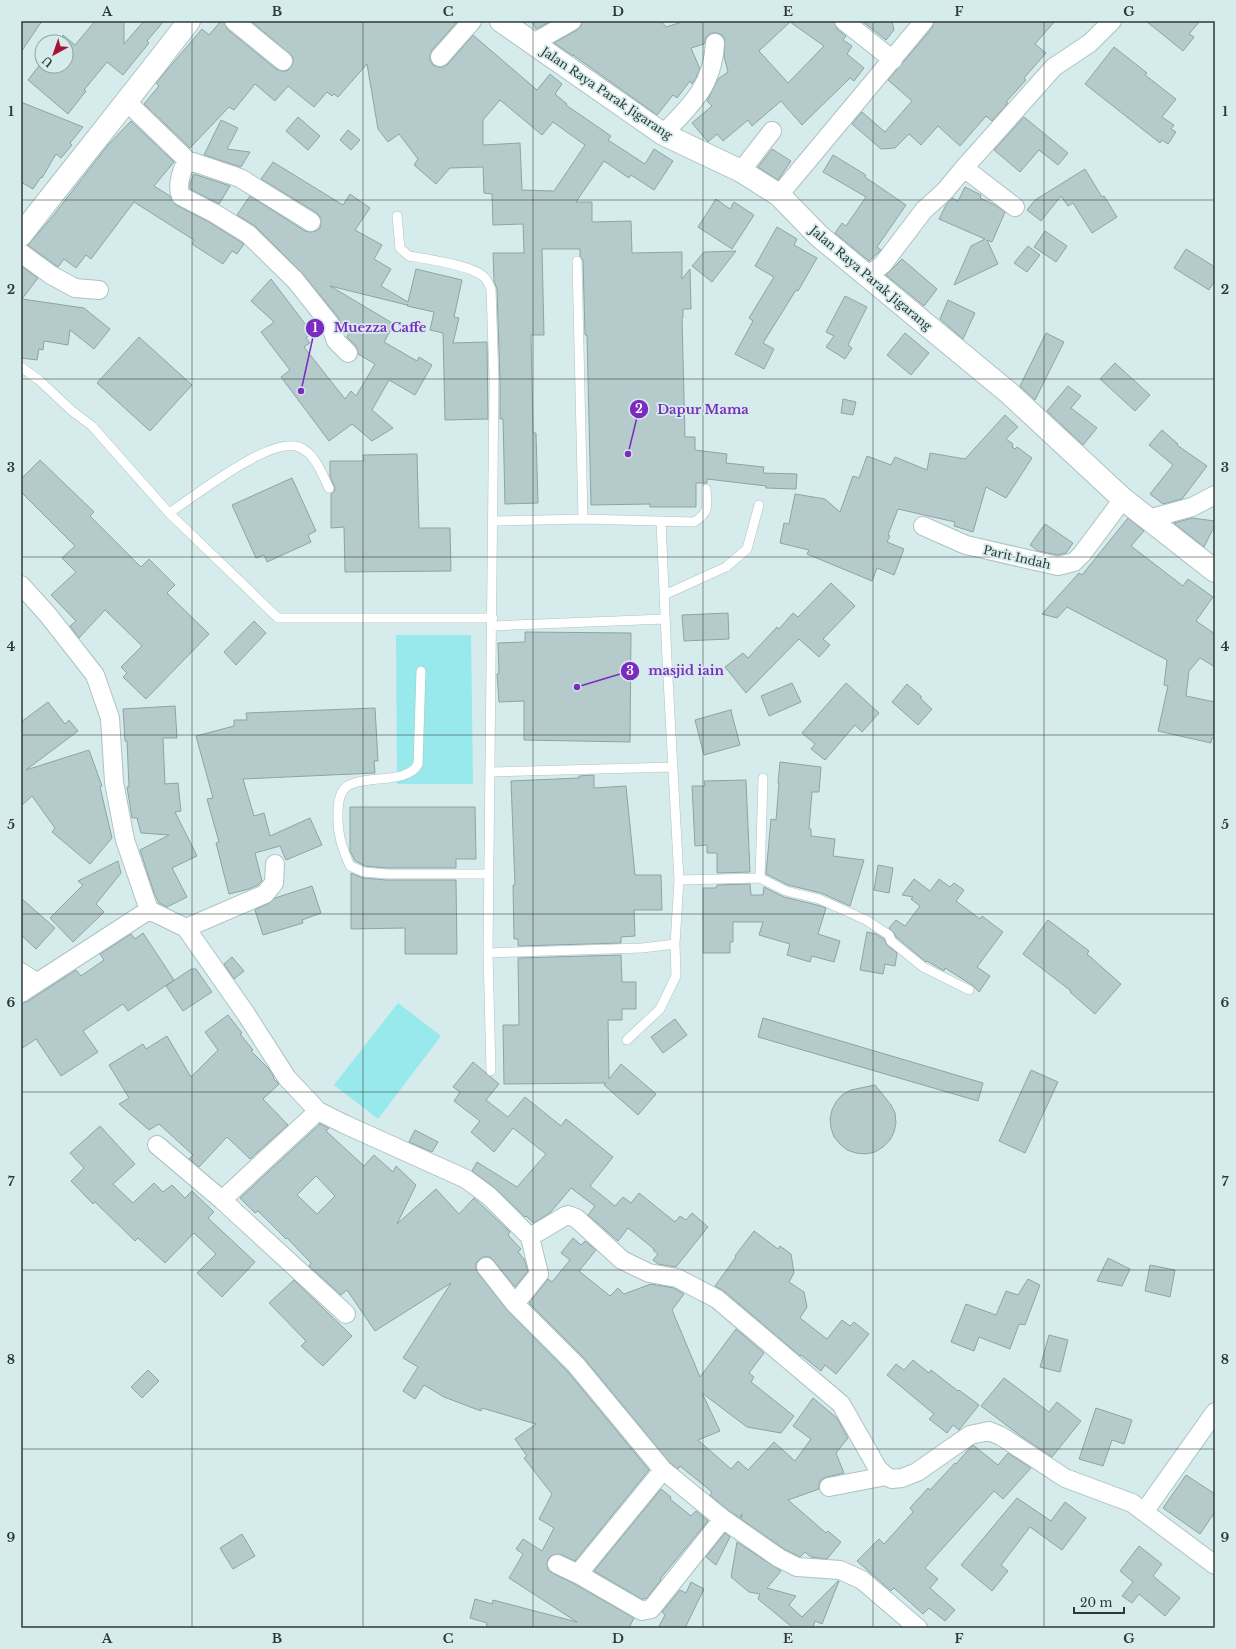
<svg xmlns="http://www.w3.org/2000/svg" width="1236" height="1649" viewBox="0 0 1236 1649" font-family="'Libre Baskerville',serif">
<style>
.green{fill:#98e9eb}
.building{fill:#b5caca;stroke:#8fa3a3;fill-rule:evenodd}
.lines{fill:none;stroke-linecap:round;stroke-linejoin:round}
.lane-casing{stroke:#adc2c2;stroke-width:10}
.street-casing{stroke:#adc2c2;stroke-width:20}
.secondary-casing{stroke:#adc2c2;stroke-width:24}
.lane{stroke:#fff;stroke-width:9}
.street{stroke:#fff;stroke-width:18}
.secondary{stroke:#fff;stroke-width:22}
.grid{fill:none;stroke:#2f3838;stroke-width:1;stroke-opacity:0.55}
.labels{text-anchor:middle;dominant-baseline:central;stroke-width:3.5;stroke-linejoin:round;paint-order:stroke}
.street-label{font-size:12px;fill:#2f3838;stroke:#d6ecec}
.leader{fill:none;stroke:#7b2cbf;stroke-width:1.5}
.callout-dot{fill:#7b2cbf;stroke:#d6ecec;stroke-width:1.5}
.mark-label{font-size:12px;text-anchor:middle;font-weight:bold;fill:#fff}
.callout-label{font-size:13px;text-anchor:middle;font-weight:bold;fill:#7b2cbf;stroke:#d6ecec;stroke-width:3.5;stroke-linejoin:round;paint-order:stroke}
.neatline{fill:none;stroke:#2f3838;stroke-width:1.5}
.grid-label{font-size:13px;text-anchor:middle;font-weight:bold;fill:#2f3838}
</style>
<rect width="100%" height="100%" fill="#d6ecec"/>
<path class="green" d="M396,635H471L473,784H397Z
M398,1003L441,1036L378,1119L334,1085Z"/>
<path class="building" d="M21,21H42L21,52Z
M95,21H124V44L144,21H164L147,41L149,43L123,75L107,62L84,90L86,91L68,114L28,80L42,62V66H66V42H58L63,35L75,45Z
M221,21H224L227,29L276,69L282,71H287L291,67L293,62V57L251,21H458L432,50L430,55V60L433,65L438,67H443L448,64L473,35L537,90L550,74L562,84L555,94L567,104L566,105L611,136L608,140L645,164L654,149L673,161L654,190L631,175L629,178L604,161L576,202H592V222L631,221L632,253L682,252V279L690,269L691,309H683V318H682L685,437H695V450L727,454L726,463L764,467L763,473L797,474L796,489L766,488V486L707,479V483H696V507H650V504L591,505L587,335H585L583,260L580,256V249H542L544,335H531L533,433H536L538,503L505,504L503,419H500V381L497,289L494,281L493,253H524L523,224L493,225L492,194L484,193L483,167L450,168L436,184L414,165L418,159L399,134L388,142L378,129L367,64L338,97L334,94L332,96L327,92L314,107L288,86L275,101L255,84L234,110L229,107L190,148L144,104L159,86L156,83L202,29L209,35ZM500,100L542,135L553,122L585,145L554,191L522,190L520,143L483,145V120Z
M532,21H551L536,29Z
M582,21H661L666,27L685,21H834L837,29L846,36L843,40L852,46L847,54L864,68L854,81L850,78L802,125L781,101L752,126L748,120L723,141L717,134L708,142L692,123L712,106L707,101L718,79L728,72L724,56L725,39L722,35L717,33H711L706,37L704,44L691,48L700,69L696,78L692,84L690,81L677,98L673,95L657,115L573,55V56L554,43L577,30L581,26ZM790,22L824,46L788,83L759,51Z
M862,21H892L894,30L886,40Z
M934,21H1055L1035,44L1046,53L1024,78L1026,80L1006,102L1008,103L992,121L986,116L960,146L938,126L921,145L909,134L895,148L881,149L852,124L862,112L885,132L912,101L888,80L932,28Z
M1146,21H1200L1189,34L1194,37L1183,51Z
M1114,47L1147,73L1145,75L1176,99L1162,117L1174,125L1171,129L1176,132L1168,144L1162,140L1160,143L1085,84Z
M21,102L83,127L70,143L72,145L61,158L56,154L42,178L41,177L33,189L21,182Z
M298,117L320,136L308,150L286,131Z
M1024,117L1068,153L1058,165L1039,150L1020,172L994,150Z
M221,120L238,128L227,149L250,152L241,167L204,155Z
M131,121L174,162L154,186L170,196L176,205L209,222L244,244L237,254L232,251L223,264L192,244L194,240L134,202L91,259L86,255L76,268L64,259L58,267L28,245L53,216L108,145Z
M348,130L360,140L351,150L340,140Z
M772,149L791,161L778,180L758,167Z
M833,155L866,175L865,177L906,205L877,247L881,250L869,261L835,233L842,223L846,226L866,197L823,172Z
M273,162L343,205L350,194L370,208L355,230L382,245L374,259L391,269L381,286L408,302L416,269L462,280L454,317L459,318L453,343L487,342L488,419L445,420L443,333L430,330L434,312L407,306L408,304L407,305L330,286L394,324L384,342L417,361L419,357L432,365L415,395L389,380L372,410L393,428L372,441L352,424L329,441L281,377L290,370L261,332L274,322L251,301L271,279L312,333L306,338L310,343L304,347L345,399L351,391L356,396L375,364L358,354L356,346L347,337L349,333L343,329L338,317L302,273L255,226L237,215L250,196L305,231L311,232L316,231L320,228L321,222L320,217L317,213L261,179Z
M1085,169L1102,197L1104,196L1117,217L1092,233L1073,203L1068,206L1061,196L1041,221L1027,210L1035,200Z
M194,174L230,186L219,204L190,189V183Z
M965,187L981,195L980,198L995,205L1005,212L992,242L987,240L998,264L954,285L971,246L985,239L939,219L946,205L952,198L958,201Z
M716,199L730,209L734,202L754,215L732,249L698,227Z
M777,227L797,239L794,245L817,258L798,291L796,290L763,343L774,349L764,369L735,354L753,321L749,318L774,277L755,266Z
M1045,231L1067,246L1056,262L1034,247Z
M1028,246L1040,255L1027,272L1014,263Z
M1186,249L1215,267V280L1209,290L1174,268Z
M736,251L712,282L692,266L704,252Z
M902,259L937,289L924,306L886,275Z
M21,266L38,278L22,299L84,308L110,329L94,349L70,330L68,345L44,341L43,350L39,349L37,360L21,358Z
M845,296L867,307L848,345L852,348L845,359L826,347L834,336L826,332Z
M948,300L975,313L963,339L940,319Z
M905,333L929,353L911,375L887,355Z
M1046,333L1064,342L1035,400L1020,386Z
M139,337L192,385L150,431L97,383Z
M1115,363L1150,395L1135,411L1100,379Z
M1068,386L1081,396L1071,408L1097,428L1083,445L1047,411Z
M843,399L856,402L853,415L841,413Z
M1005,415L1018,427L1006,439L1013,444L1012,447L1015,449L1017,447L1032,458L1006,498L986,487L973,532L954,526L955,522L898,509L888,535L890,536L887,542L904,549L894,575L877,568L872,581L807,554L809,550L780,543L784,523L789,524L795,494L825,499L840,512L853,476L859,478L867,456L891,465L895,457L927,470L930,453L965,459Z
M1162,430L1178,444L1177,445L1207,466L1182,499L1163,504L1150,494L1173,465L1149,445Z
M417,454L419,528H450L451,571L345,572L344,527L331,528V494L334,492L335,488L330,477V461H364L363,455Z
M40,460L94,512L90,516L141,567L149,559L175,585L167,593L209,634L146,699L123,677L127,673L121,667L142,646L105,610L79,638L70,626L76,621L51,595L76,572L62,558L75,546L21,492V479Z
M292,478L316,531L308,535L311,542L267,562L264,555L256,558L232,505Z
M1128,518L1144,531L1131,546L1183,586L1188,579L1213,597L1196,621L1215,634V667L1200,658L1189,671L1186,696L1215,702V739L1212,738L1211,743L1158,731L1168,686L1164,685L1167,660L1067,607L1057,618L1042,614L1079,573L1082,575Z
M1192,518L1215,521V525L1204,547L1174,523Z
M1045,524L1073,543L1066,553L1058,555L1038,551L1030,545Z
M831,583L855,606L823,639L830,645L819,657L799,639L746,693L725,667L743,653L748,658L777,627L779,629L793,613L798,617Z
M728,613L729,639L684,641L682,615Z
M254,621L266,633L236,665L224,652Z
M525,632L631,633L630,742L524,740V701L499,702L497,674L499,673L498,643L525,642Z
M792,683L801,702L769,716L761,696Z
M846,683L879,713L862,732L855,725L825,760L811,749L815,744L802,733Z
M907,684L922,697L920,698L932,709L918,725L892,702Z
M48,702L65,724L69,720L78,731L26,770L89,750L102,786L100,787L112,838L90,864L52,832L55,828L32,796L21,806V722Z
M175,706L177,738H163L165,784L178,783L181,811L175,812L197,856L172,868L187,897L167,907L159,903L154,893L140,850L169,835L141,833L137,818H132L127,787H129L127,741H125L123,709Z
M375,708L378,761H374L375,773L243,779L254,816L264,813L270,836L310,818L322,845L286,860L280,846L255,853L262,881L258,885L249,889L229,894L216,843L219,842L207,799L213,798L196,736L234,726V720H247L246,713Z
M730,710H732L731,711L740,745L704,755L695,720Z
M780,762L821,767L819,792H812L809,829H811V836L835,839L833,856L864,860L850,906L821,893L788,885L766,874L771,819L776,820L779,783H778Z
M594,775V788L626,786L635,875H661L662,910H634L635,936L621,937V943L518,946V939H514L513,885H515L511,781L579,778V776Z
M746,780L750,872L717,873V853H707V845L695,846L692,786H705L704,781Z
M350,807H475L476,859H456V868H387L365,866L355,861L350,851Z
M118,861L121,873L96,904L104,912L73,942L50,918L83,885L78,881Z
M878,865L893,868L889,893L874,890Z
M351,873L363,878L386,880H456L457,954H405V928L351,929Z
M914,879L930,891L939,879L950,887L954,883L964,890L956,901L980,919L982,916L1003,932L977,967L990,976L979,992L972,985L945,968L944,971L927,961L926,962L896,937L894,933L889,928L896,920L905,926L920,906L911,899L913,897L902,895Z
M750,884L751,895H763L764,887L784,897L817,905L826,908L818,934L840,941L834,962L812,956L810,962L787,955L790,944L759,935L763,922H733V942H730V953H703V888H716L717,885Z
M312,886L321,913L302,920L303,923L263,935L255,910L269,903L275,898Z
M21,898L55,928L36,949L21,935Z
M1048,920L1089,951L1087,954L1121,984L1095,1014L1070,992L1071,991L1023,954Z
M867,932L876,934L884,939L887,945L897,953L895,966L885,964L883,974L860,970Z
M143,933L174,980L128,1011L123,1004L83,1031L98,1052L61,1076L36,1039L21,1049V1003L27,1002L76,970L81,976L104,960L100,954L131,934L135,939Z
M621,955L622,982H636V1009H622V1020H608L609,1079L621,1064L656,1094L638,1115L604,1085L606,1083L504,1084L503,1025H519L518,958Z
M232,957L244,971L234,979L224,964Z
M191,969H196L212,992L183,1011L166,986Z
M228,1015L242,1033L240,1034L253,1050L251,1051L269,1069L274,1077L273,1078L279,1084L263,1099L288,1125L250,1159L227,1137L199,1167L189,1159L193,1155L159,1124L149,1130L119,1104L129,1098L109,1065L143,1044L146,1049L167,1036L191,1077L218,1050L205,1032Z
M763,1018L983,1083L978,1101L758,1037Z
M675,1019L687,1035L663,1053L651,1037Z
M473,1062L499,1084L486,1100L508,1117L525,1097L561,1126L566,1119L613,1157L590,1186L615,1206L623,1197L631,1203L639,1193L675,1222L680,1216L686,1220L692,1213L708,1227L676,1267L658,1264L653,1260L658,1254L653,1250L654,1249L628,1228L618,1241L611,1235L588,1215L595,1206L571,1188L550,1213L534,1223L526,1216L525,1217L495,1188L472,1171L477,1162L517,1187L546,1154L513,1128L494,1152L471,1132L480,1121L454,1101L460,1092L453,1087Z
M1031,1070L1058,1082L1025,1153L999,1141Z
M875,1085L891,1105L895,1113L896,1123L894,1132L890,1140L883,1147L875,1152L866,1154L856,1153L847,1150L840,1144L834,1137L831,1128L830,1119L832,1110L836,1102L842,1095L851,1090Z
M320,1124L329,1128L326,1131L364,1166L374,1155L393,1172L396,1166L416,1185L397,1224L436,1189L459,1214L474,1198L510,1232L508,1235L521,1249L518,1252L524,1259L528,1271L515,1287L494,1261L490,1257H484L480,1259L476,1263V1268L478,1273L508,1311L568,1372L649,1470L575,1561L562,1555L556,1554L551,1556L548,1559L547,1564L548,1570L552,1573L573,1583L634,1618L629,1628H587L584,1626L583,1628H486L487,1623L470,1618L475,1599L492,1604L493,1600L577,1622L509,1578L523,1554L516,1549L523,1539L542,1551L554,1528L539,1519L552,1494L524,1458L527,1456L515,1439L536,1424L482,1408L481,1411L444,1397L424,1385L415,1399L403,1391L418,1367L403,1358L451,1283L375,1331L347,1290L341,1295L309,1266L311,1263L287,1238L286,1239L258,1211L255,1213L240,1198ZM316,1176L335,1196L317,1214L297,1195Z
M100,1126L135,1164L113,1184L133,1203L154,1183L163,1192L172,1185L185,1198L192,1191L214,1212L208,1218L255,1262L222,1297L197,1273L216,1254L194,1233L165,1263L138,1238L135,1241L95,1202L93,1204L71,1181L84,1168L70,1153Z
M415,1130L438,1142L432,1152L409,1142Z
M754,1231L778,1249L780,1246L791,1254L794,1273L789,1282L804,1292L807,1307L800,1318L827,1339L842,1320L850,1326L854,1322L869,1334L836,1374L825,1365L821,1371L801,1355L800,1356L724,1291L715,1286L736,1257L735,1256Z
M573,1238L581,1245L585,1241L596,1250L579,1271L610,1296L618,1288L624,1294L651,1284L674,1288L684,1294L672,1310L700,1377L736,1329L764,1353L749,1373L754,1377L751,1382L794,1416L781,1433L747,1427L702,1393L720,1431L698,1440L731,1469L738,1461L748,1470L774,1442L795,1461L811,1439L793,1426L813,1398L837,1418L848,1438L836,1453L844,1473L827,1477L822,1479L819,1483V1489L788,1500L826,1533L828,1531L841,1542L827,1559L811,1557L805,1552L800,1557L784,1549L741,1519L742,1514L740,1518L729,1511L710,1495L712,1492L680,1466L678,1469L670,1463L584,1358L529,1303L548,1279L552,1282L570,1260L561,1253Z
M1108,1258L1130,1269L1122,1286L1097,1281Z
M1150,1265L1175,1270L1170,1297L1145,1291Z
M1028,1279L1040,1285L1025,1325L1019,1324L1010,1349L979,1337L974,1351L951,1342L966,1304L996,1315L1006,1291L1018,1295Z
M294,1280L352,1336L323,1366L301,1346L306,1341L269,1303Z
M1049,1335L1068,1340L1060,1372L1040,1367Z
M913,1360L929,1373L931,1370L958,1391L959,1390L979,1405L959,1430L953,1425L947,1433L929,1419L934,1414L887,1375L896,1364L904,1370Z
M148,1370L159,1381L142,1398L131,1387Z
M1004,1378L1049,1412L1057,1402L1081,1421L1052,1457L1022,1437L981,1406Z
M1096,1408L1132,1420L1124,1444L1112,1440L1103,1466L1079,1459Z
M973,1445L998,1465L1008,1453L1031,1468L1003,1499L994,1491L925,1568L938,1579L930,1588L955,1610L945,1621L929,1608L923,1614L894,1588L891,1591L857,1561L879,1539L884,1544L913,1512L910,1508L928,1488L930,1490L955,1463L956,1464L968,1450Z
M1186,1475L1215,1494V1512L1200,1534L1163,1508Z
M661,1489L671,1497L670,1499L691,1516L696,1511L708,1521L660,1579L661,1580L646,1599L644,1598L643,1600L594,1571Z
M1017,1498L1051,1521L1065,1502L1086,1518L1062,1550L1030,1527L1001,1565L1008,1571L992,1591L961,1565Z
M725,1533L730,1537L716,1565L706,1557Z
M242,1534L255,1556L233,1569L220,1548Z
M737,1542L781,1571L767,1588L796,1596L789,1605L802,1617L838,1581H839L822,1624L815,1621L813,1627L814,1628H791L792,1627L758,1599L760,1594L749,1592L731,1577Z
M1139,1546L1162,1564L1153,1576L1180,1598L1165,1616L1139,1594L1132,1603L1122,1596L1133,1582L1120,1571Z
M691,1582L704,1589L685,1628H658L665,1615L662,1612L680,1590L686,1593Z"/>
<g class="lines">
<defs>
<path id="lane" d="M397,216L400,248L409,256C427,259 470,265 483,276C487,279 489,284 491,289L494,381L488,953L491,1071
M577,261L583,519
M21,367L39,380L71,410L92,426L169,513L278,618H493
M169,513C195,496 270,436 299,447C315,453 322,474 329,488
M494,521L583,519L694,522C710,512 707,506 706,489
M664,595L726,567L747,549L759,505
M492,626L665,619
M421,671L418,764C408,785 364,774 346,787C339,793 338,804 338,813C337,833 342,848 350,866L364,872L387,874H489
M491,772L673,767
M760,878L763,778
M679,880L760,878L786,891L819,899L866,920L889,935L891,941L896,945L923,967L969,990
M488,953L642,948L675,944
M627,1040L660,1009L676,976L675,944L679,880L667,660L661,521"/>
<path id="street" d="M234,21L283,61
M844,21L893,60
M533,43L572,21
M440,57L472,21
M127,102L187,160C182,170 176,185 181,196L214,213L248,234L295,280L330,324L336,341L348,353
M663,134C691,106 713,85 715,43
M187,160L240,178L311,222
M964,168L1015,207
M741,171L772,131
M779,195L924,21
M21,253L51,275L75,288L99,290
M868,276L883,264L924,210L944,192L964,168L1054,67L1090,43L1112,21
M1148,519L1192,507L1215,495
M923,526L966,545L1058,566L1074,562L1082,554L1123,499
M21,585L48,615L95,675L110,718L114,782L125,840L149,910L186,928L246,1014L287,1078L318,1111L344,1124L466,1179L489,1196L530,1237L565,1216L568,1215L576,1218L622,1260L649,1273L677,1278L717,1299L841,1404L878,1469L886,1476L892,1479L902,1478L917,1472L970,1435L989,1431L1001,1436L1065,1478L1132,1503L1215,1565
M186,928L265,894L274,883L275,864
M21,972L36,982
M21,993L149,910
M157,1145L222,1200L346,1314
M222,1200L318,1111
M486,1267L515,1304L576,1365L663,1470L723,1519L779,1558L797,1567L840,1570L862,1580L918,1628
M515,1304L539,1274L530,1237
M829,1487L886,1476
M1144,1512L1215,1412
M557,1564L578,1574L642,1611L651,1609L723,1519
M578,1574L663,1470"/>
<path id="secondary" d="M501,21L663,134L741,171L779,195L819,236L1009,393L1123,499L1215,571
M21,235C77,163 134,93 189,21"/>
</defs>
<use href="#lane" class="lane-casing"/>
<use href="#street" class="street-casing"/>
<use href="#secondary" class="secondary-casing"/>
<use href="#lane" class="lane"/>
<use href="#street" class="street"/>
<use href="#secondary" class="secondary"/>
</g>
<path class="grid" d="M192,21V1628M363,21V1628M533,21V1628M703,21V1628M873,21V1628M1044,21V1628M21,200H1215M21,379H1215M21,557H1215M21,735H1215M21,914H1215M21,1092H1215M21,1270H1215M21,1449H1215"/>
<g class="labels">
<g class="street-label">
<text transform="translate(607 93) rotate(34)">Jalan Raya Parak Jigarang</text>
<text transform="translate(871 278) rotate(40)">Jalan Raya Parak Jigarang</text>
<text transform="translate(1017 557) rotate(13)">Parit Indah</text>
</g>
</g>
<path class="leader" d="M301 391L315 328M628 454L639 409M577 687L630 671"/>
<g class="callout-dot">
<circle cx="301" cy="391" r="4"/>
<circle cx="628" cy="454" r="4"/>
<circle cx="577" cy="687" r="4"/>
<circle cx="315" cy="328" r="10"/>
<circle cx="639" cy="409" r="10"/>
<circle cx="630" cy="671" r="10"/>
</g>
<g class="mark-label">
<text x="315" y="332">1</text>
<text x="639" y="413">2</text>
<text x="630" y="675">3</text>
</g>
<g class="callout-label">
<text x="380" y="332">Muezza Caffe</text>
<text x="703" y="414">Dapur Mama</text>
<text x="686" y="675">masjid iain</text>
</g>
<rect width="1236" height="1649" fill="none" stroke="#d6ecec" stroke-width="44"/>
<g transform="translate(54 54) rotate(220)"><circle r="19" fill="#d6ecec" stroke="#93a4a4"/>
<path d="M0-3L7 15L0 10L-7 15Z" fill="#a91134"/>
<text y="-6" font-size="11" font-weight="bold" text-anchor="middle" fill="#2f3838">U</text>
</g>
<path d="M1074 1607v6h50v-6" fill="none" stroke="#2f3838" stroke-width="2"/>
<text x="1080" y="1607" font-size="12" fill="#2f3838" stroke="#d6ecec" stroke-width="3" paint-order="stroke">20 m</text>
<rect x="22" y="22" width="1192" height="1605" class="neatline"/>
<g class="grid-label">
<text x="107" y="16">A</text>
<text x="277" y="16">B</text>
<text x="448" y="16">C</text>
<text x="618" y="16">D</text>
<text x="788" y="16">E</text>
<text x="959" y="16">F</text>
<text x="1129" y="16">G</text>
<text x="11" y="116">1</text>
<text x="1225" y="116">1</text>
<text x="11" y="294">2</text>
<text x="1225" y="294">2</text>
<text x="11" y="472">3</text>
<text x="1225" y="472">3</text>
<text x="11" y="651">4</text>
<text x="1225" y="651">4</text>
<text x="11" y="829">5</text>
<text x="1225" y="829">5</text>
<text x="11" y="1007">6</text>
<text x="1225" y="1007">6</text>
<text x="11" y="1186">7</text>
<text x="1225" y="1186">7</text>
<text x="11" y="1364">8</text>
<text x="1225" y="1364">8</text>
<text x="11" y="1542">9</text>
<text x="1225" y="1542">9</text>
<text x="107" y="1643">A</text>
<text x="277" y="1643">B</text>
<text x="448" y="1643">C</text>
<text x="618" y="1643">D</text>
<text x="788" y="1643">E</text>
<text x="959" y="1643">F</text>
<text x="1129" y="1643">G</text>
</g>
</svg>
